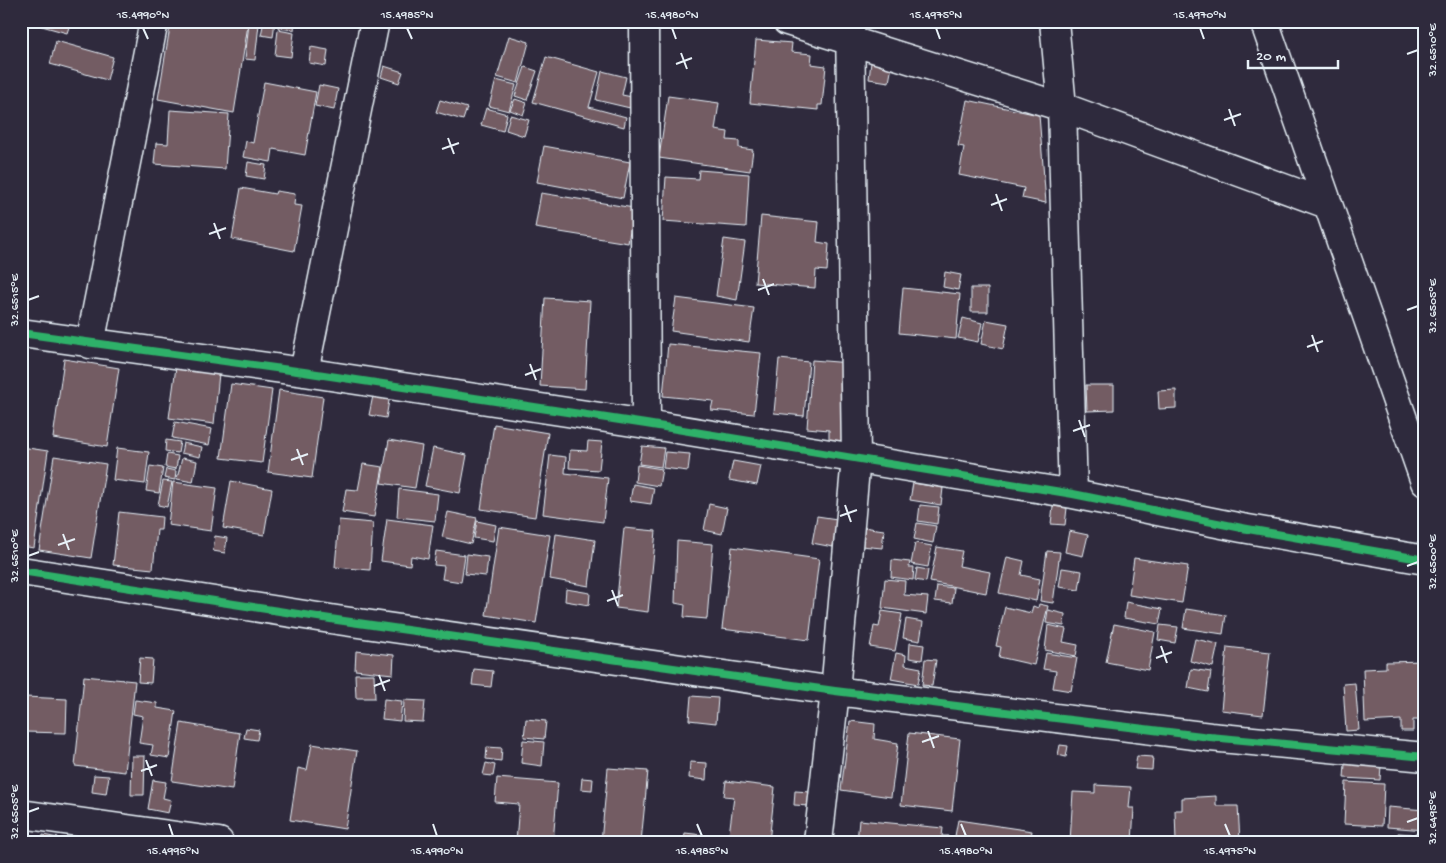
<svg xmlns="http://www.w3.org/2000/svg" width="1446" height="863" viewBox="0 0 1446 863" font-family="'Gochi Hand',sans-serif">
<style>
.building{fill:#735b64;stroke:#e8f1f8}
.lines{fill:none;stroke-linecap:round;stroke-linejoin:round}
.minor-casing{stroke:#e8f1f8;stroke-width:31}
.minor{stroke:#2f2a3d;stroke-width:28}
.cycleway-casing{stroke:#2f2a3d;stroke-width:11}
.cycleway{stroke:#2db169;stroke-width:8}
.ticks{fill:none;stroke:#e8f1f8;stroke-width:2}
.neatline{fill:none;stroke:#e8f1f8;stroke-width:2}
.ticks-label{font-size:12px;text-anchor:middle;fill:#e8f1f8}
</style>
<rect width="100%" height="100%" fill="#2f2a3d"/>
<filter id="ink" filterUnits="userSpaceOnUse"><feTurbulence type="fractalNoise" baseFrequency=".02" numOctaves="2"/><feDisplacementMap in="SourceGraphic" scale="10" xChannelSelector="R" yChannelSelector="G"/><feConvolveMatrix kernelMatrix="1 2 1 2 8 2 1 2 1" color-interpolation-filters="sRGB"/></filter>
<g filter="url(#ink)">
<path class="building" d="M32,21H71L67,33L31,23Z
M171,21H227L248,25L234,113L158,99Z
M264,21H275L273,37L261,35Z
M279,21H295L294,30L278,28Z
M298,21H310L309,26L298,24Z
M249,23L259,24L255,60L245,59Z
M278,30L294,33L291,57L275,55Z
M509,36L529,42L518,83L497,77Z
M756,40L792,43L791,52L812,54L811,64L826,66L822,105H818V110L750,103Z
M56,41L113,57L107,80L50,64Z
M311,47L328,50L326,66L309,63Z
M546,57L599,72L589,107L626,117L624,127L533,102Z
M871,62L892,66L889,82L869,79Z
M384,66L403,72L399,83L381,77Z
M525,67L537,71L527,100L515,96Z
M602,71L626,77L622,95L632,97L630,108L596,100Z
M496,80L516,85L509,111L489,106Z
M264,82L316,92L305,155L273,149L271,162L243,157L246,141L253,143Z
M319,85L338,89L334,110L315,106Z
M668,96L719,103L715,130L728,132L727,140L739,141V148L753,150L750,171L659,158Z
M515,99L527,103L523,115L510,110Z
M440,100L467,108L463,120L436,112Z
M967,100L1039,115L1046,203L1022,198L1024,188L959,175L964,147L958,146Z
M486,108L507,114L503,131L481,125Z
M170,110L229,114L225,169L154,164L156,143L168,144Z
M510,115L529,120L524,136L506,130Z
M544,146L630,162L623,198L537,182Z
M248,162L266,165L264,179L246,176Z
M699,170L749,174L746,227L663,221L666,177L698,179Z
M241,188L275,194L276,191L295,194L294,205L302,206L294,251L232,239Z
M541,193L634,208L628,243L535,228Z
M761,216L819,222L817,242L829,244L827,271L816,270L815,288L755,283Z
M724,239L745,242L737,300L716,296Z
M945,272L961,275L958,290L943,287Z
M903,288L960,294L956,339L899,333Z
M971,288H988V312H971Z
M545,298L590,301L585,389L540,386Z
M676,298L754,308L749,342L671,331Z
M963,318L982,323L978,342L958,338Z
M986,320L1008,324L1003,349L981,344Z
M668,344L761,353L754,414L711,410L713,401L663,396Z
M64,359L119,368L107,447L53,438Z
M779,359L809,362L804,416L774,413Z
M812,360L850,363L845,442L829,441V430L807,428Z
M176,367L219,373L214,424L169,418Z
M231,384L272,390L262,463L221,458Z
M1086,385H1114V410L1087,411Z
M375,386L391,389L386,418L369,415Z
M279,390L323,397L312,478L268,472Z
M1176,390V408L1159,409L1158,391Z
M175,422L212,429L209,445L172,438Z
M494,424L548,433L535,517L481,509Z
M166,440L180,442L178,453L165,451Z
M389,440L422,446L415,488L381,483Z
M588,441L602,442L599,470L569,468L570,450L587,451Z
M183,443L202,447L200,457L181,453Z
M642,446L664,448L661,467L639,464Z
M21,447L48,451L34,548L21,546Z
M117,448L149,452L145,484L113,480Z
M433,448L467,455L460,493L425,486Z
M665,452L690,454L688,471L663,468Z
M167,454L178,456L176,469L165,467Z
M550,455L566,457L565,473L608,478L603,522L543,514Z
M54,456L106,464L91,558L39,550Z
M182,458L197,461L193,482L177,479Z
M733,461L761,466L757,485L729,480Z
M363,464L383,467L374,517L342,512L346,489L358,490Z
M637,465L662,469L659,486L635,482Z
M150,466L163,468L159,493L146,491Z
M166,469L176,471L175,480L164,478Z
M163,481L172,482L167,507L158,505Z
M231,481L272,489L264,535L223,528Z
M173,482L217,488L211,531L168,525Z
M913,483L943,488L941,505L910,500Z
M633,484L654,488L651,504L630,501Z
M399,489L438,494L435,521L397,517Z
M709,504L727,508L722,534L704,530Z
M920,505L939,507L937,524L918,521Z
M1053,506L1067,508L1065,525L1051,524Z
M119,512L162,517L161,530H157L153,569L113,565Z
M448,512L477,518L471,544L442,537Z
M817,516L837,519L833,547L812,543Z
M387,519L433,525L428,559L411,556L410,565L381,561Z
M339,520L373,523L370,570L335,567Z
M477,521L496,525L493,541L474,538Z
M917,523L936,526L933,543L914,539Z
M499,527L550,535L536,623L486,615Z
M863,527L884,530L882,548L861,546Z
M624,528L656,531L648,612L616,608Z
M1069,531L1088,535L1083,556L1065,552Z
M556,534L595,540L589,586L550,579Z
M215,536L227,538L225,553L213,551Z
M677,541L713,544L707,619L684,617L685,605L675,603Z
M915,543L932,546L928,567L911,564Z
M732,547L819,559L809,640L722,629Z
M937,547L962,551L959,566L990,572L986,593L930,582Z
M436,551L465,555L461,582L442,579L444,566L434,565Z
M1047,551L1060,552L1053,603L1040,601Z
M467,554L488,557L486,576L465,574Z
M1007,557L1024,561L1021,575L1040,579L1036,601L999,593Z
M1134,558L1188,566L1182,603L1129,595Z
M892,560L910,562L909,567H914L913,580L891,577Z
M917,568L928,570L926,582L915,580Z
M1062,568L1082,571L1079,590L1059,587Z
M885,579L905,581L904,595L928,597L926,614L882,608Z
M937,586L954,588L952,603L935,601Z
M566,589L590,593L589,605L565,601Z
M1126,602L1162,609L1159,624L1124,618Z
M1039,604L1048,606L1034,665L999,657L1001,647L996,646L1005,607L1031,613L1033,606L1038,608Z
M1186,609L1226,615L1223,634L1183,628Z
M1048,610L1065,614L1064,626L1046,623Z
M882,611L902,614L895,651L870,647L874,626L879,627Z
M906,619L923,622L920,641L903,638Z
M1114,624L1155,632L1148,670L1106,662Z
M1048,625L1066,629L1063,642L1078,645L1076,656L1045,650Z
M1160,625L1178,627L1175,643L1158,640Z
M1195,639L1218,644L1213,667L1190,661Z
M910,643L924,645L922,660L909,658Z
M1227,647L1270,652L1263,715L1221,710Z
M356,651L394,655L393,674L355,670Z
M896,653L906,655L905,665L921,668L918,684L891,679Z
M1046,653L1077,658L1071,691L1053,688L1056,671L1043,669Z
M140,658L153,659L151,683L138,682Z
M925,659L936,660L932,686L922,685Z
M1425,661V720H1413V731H1401V720L1365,722L1363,669L1386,668V662Z
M474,669L493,671L491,687L472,685Z
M1191,669L1211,672L1208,692L1188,688Z
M355,674H374L375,698H356Z
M84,676L135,681L125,772L75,766Z
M1355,683L1359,730L1346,731L1343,684Z
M691,696L718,698L716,723L689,720Z
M25,697L67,699L66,733L24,732Z
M384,699L402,701L400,721L382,719Z
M135,700L157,703V708L176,711L169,758L151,755L153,745L139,743L143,716L133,714Z
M404,700L425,701L423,722L403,721Z
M526,719L546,721L544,739L524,737Z
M850,721L875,724L874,739L898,743L891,797L841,790Z
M181,723L240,733L232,790L172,781Z
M246,728L259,730L257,740L244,738Z
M909,733L960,739L952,811L901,805Z
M523,740L544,742L542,766L521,763Z
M312,744L357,751L345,829L290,820L298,768L307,770Z
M1060,745L1068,746L1066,757L1058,755Z
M487,747L502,748L501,761L486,759Z
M132,756H145L144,795H131Z
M1137,756L1153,757L1152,770L1135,769Z
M690,762L707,763L706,780L689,778Z
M486,763L495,765L493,776L483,775Z
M1345,764L1381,765L1380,780L1344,778Z
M608,768L648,771L641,842H601Z
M94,775L109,776L106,794L92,792Z
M497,778L558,783L553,842H516L519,804L495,802Z
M582,778L593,779L592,790L581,789Z
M153,780L166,782L163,798L171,800L168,813L148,809Z
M726,781L775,787L769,842H728L734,797L724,796Z
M1346,782L1384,784L1382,826L1344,824Z
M1095,785L1131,787L1129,808H1134L1132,842H1070L1073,792L1095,793Z
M795,791L810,792L809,806L794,805Z
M1216,796V806H1238L1240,842H1176L1175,810H1182V798Z
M1388,807L1425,810V830L1387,827Z
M859,820L943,828L942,836H948L947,842H857Z
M958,820L1032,831L1030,842H960V837L955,836Z
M685,833L703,835L702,842H684Z
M1398,833L1412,834V842H1397Z
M1415,833H1425V842H1415Z
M43,835L58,838L57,842H42Z"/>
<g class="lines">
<defs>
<path id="minor" d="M644,21L646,424
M787,21L1062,107L1327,204
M1054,21L1062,107L1073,494
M1264,21L1425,482
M21,333L304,372L646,424L1073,494L1242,528L1425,560
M90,344L154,21
M304,372L375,21
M21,571L337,620L835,691L1210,737L1425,757
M21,814L219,842
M818,842L835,691L856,458L850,21"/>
</defs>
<use href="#minor" class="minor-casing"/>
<use href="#minor" class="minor"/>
<defs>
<path id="cycleway" d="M21,333L304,372L646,424L1073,494L1242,528L1425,560
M21,571L337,620L835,691L1210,737L1425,757"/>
</defs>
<use href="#cycleway" class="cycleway-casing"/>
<use href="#cycleway" class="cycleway"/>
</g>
</g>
<path class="ticks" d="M143,28L148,39M407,28L412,39M672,28L676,39M936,28L940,39M1200,28L1204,39M681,53L687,69M1407,54L1418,50M676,64L692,58M1229,109L1235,126M1224,120L1241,114M448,138L454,154M442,149L459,143M996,194L1002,211M991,205L1007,199M214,223L220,239M209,234L226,228M763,279L769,295M758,290L774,284M28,300L39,296M1407,310L1418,306M1312,335L1318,352M1307,347L1323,341M530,364L536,380M525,375L541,369M1079,420L1085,437M1073,431L1090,425M297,449L303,465M291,460L308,454M845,505L851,522M840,516L857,510M63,534L69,550M58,545L75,539M28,556L39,552M1407,566L1418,562M612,590L618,606M607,601L623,595M1161,646L1167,663M1156,658L1172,652M379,675L385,691M374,686L390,680M928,731L934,748M922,742L939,736M146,760L152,776M141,771L157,765M28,812L39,808M1407,822L1418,818M169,824L173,836M433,824L437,836M697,824L702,836M961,824L966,836M1225,824L1230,836"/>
<rect width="1446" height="863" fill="none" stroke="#2f2a3d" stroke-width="55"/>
<path d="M1248 60v8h90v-8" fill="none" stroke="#e8f1f8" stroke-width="2.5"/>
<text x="1256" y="60" font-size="15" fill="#e8f1f8" stroke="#2f2a3d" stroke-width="4" paint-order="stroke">20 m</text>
<rect x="28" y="28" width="1390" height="808" class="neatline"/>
<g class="ticks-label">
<text x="143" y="18">15.4990°N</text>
<text x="407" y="18">15.4985°N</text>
<text x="672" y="18">15.4980°N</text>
<text x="936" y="18">15.4975°N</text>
<text x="1200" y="18">15.4970°N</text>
<text transform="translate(1432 50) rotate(-90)" y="4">32.6510°E</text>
<text transform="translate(14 300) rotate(-90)" y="4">32.6515°E</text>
<text transform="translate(1432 306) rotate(-90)" y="4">32.6505°E</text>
<text transform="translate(14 556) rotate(-90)" y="4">32.6510°E</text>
<text transform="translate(1432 562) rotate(-90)" y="4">32.6500°E</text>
<text transform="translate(14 812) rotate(-90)" y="4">32.6505°E</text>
<text transform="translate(1432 818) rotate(-90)" y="4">32.6495°E</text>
<text x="173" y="854">15.4995°N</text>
<text x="437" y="854">15.4990°N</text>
<text x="702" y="854">15.4985°N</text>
<text x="966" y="854">15.4980°N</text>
<text x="1230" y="854">15.4975°N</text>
</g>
</svg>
